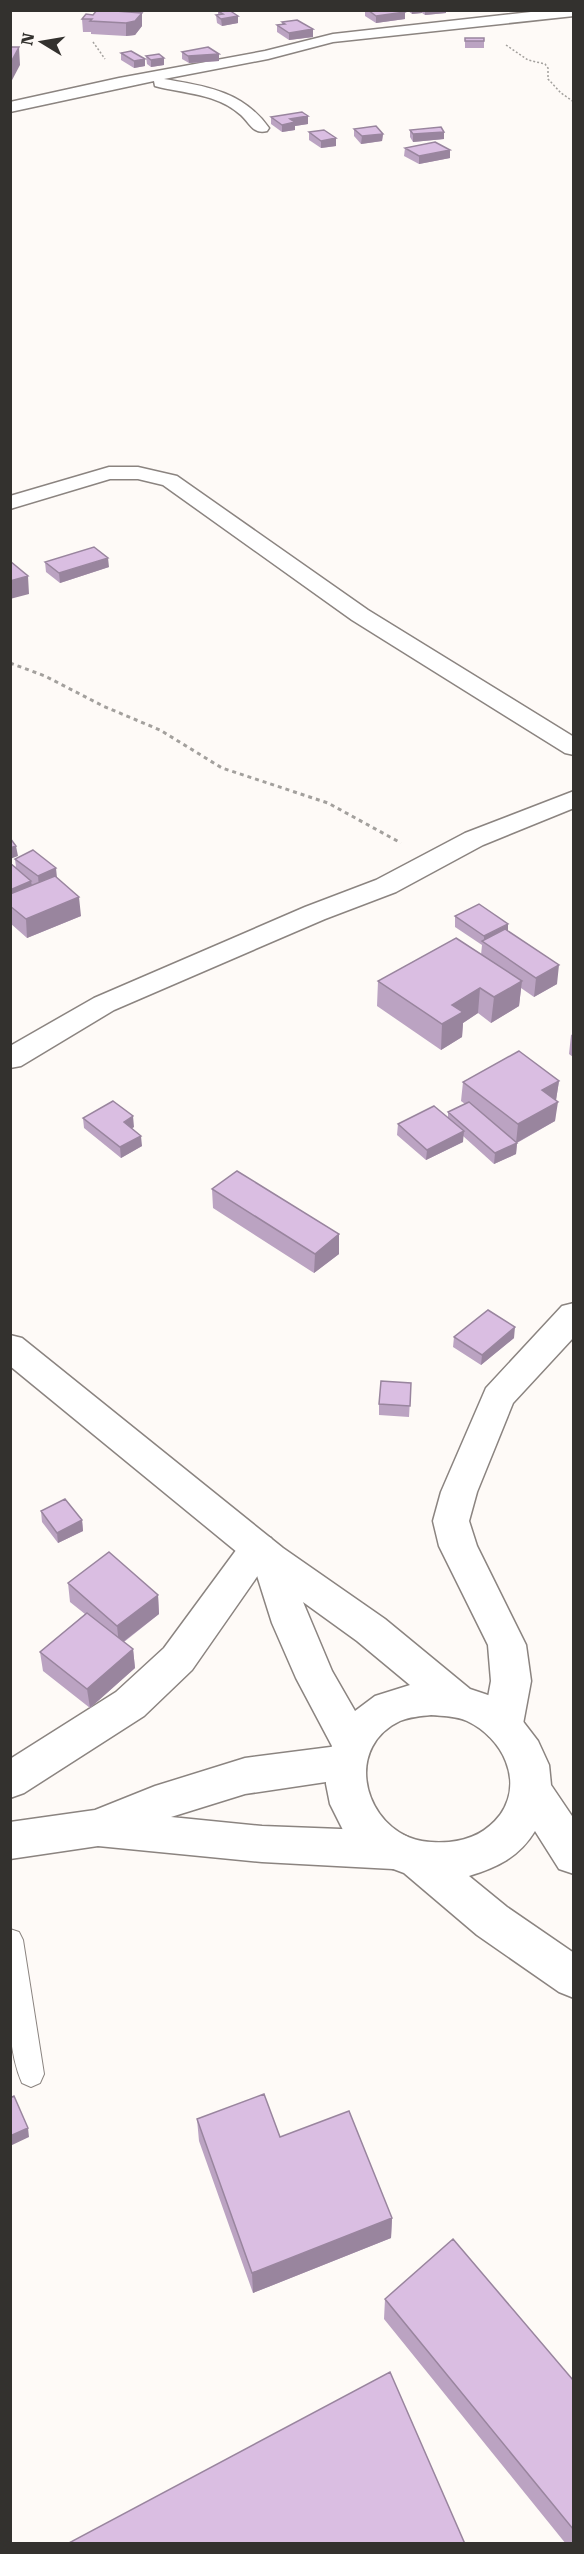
<svg xmlns="http://www.w3.org/2000/svg" width="584" height="2554" viewBox="0 0 584 2554" font-family="'Roboto Serif',serif">
<style>
.lines{fill:none;stroke-linecap:round;stroke-linejoin:round}
.service-casing{stroke:#8b8480;stroke-width:2}
.minor-casing{stroke:#8b8480;stroke-width:3}
.tertiary-casing{stroke:#8b8480;stroke-width:3}
.secondary-casing{stroke:#8b8480;stroke-width:3}
.path-far1{stroke:#a3a09d;stroke-width:1.5;stroke-dasharray:2 2;stroke-linecap:butt}
.path{stroke:#a3a09d;stroke-width:3;stroke-dasharray:4 4;stroke-linecap:butt}
.service{fill:#fff;fill-rule:evenodd}
.minor{fill:#fff;fill-rule:evenodd}
.tertiary{fill:#fff;fill-rule:evenodd}
.secondary{fill:#fff;fill-rule:evenodd}
.wall{fill:#bba3c2}
.shaded-wall{fill:#99859e}
.building{fill:#dabee2;stroke:#99859e;stroke-width:1.5}
</style>
<rect width="100%" height="100%" fill="#fefaf7"/>
<g class="lines">
<defs>
<path id="service" d="M10,1929L19,1932L23,1940L44,2074L40,2083L31,2087L22,2083C3,2040 10,1975 10,1929Z"/>
<path id="minor" d="M549,10H574V16L333,42L268,59L164,79C205,86 243,91 269,128L267,131C253,135 249,122 241,115C216,93 185,94 155,86L154,81L10,112V102L119,78L265,51L333,34Z
M109,467H138L177,476L368,610L574,737V755L565,753L352,620L163,485L138,479H110L10,509V496Z
M574,791V808L483,845L396,892L325,919L114,1010L21,1066L10,1068V1046L94,998L305,907L376,880L465,833Z
M574,1303V1337L513,1403L477,1492L469,1521L477,1546L526,1645L531,1681L523,1724L517,1736L503,1741L489,1736L483,1724L491,1681L488,1645L439,1546L433,1521L441,1492L486,1388L562,1306Z
M258,1533L271,1538L277,1548L192,1670L144,1716L24,1793L10,1798V1759L116,1692L164,1648L245,1538Z"/>
<path id="tertiary" d="M346,1745L360,1750L366,1762L360,1774L346,1779L245,1794L171,1817L262,1826L393,1831L408,1837L414,1850L408,1863L393,1869L262,1862L98,1846L10,1859V1822L95,1810L155,1786L245,1758Z"/>
<path id="secondary" d="M10,1335L22,1338L283,1548L385,1619L470,1689L494,1697L515,1711L538,1741L549,1765L551,1785L574,1819V1874L559,1869L535,1831C519,1857 498,1867 469,1876L507,1907L574,1953V1998L559,1992L477,1935L404,1873L380,1864L361,1852L346,1836L330,1804L326,1784V1764L332,1746L296,1678L272,1623L254,1566L10,1366ZM303,1602L357,1641L410,1685L375,1696L355,1711L332,1671ZM431,1715C443,1716 456,1716 467,1721C503,1738 524,1781 500,1815C487,1832 470,1840 449,1842C436,1843 420,1842 408,1837C361,1816 347,1746 400,1721C409,1717 421,1716 431,1715Z"/>
</defs>
<use href="#service" class="service-casing"/>
<use href="#minor" class="minor-casing"/>
<use href="#tertiary" class="tertiary-casing"/>
<use href="#secondary" class="secondary-casing"/>
<path class="path-far1" d="M93,42L105,59
M506,45L528,60L545,64L548,68V79L561,93L574,102"/>
<path class="path" d="M10,663L45,676L103,706L160,730L222,768L328,803L401,843"/>
<use href="#service" class="service"/>
<use href="#minor" class="minor"/>
<use href="#tertiary" class="tertiary"/>
<use href="#secondary" class="secondary"/>
</g>
<path class="wall" d="M365,10H403L405,12V19L376,23L365,16Z
M407,10H446V13L425,15L422,13L412,14Z
M218,11L238,16V23L222,26L217,23L216,15H218Z
M86,14L142,26L135,35L126,36L91,34V32H83L82,19Z
M282,22L313,29V37L289,40L277,32V25L282,24Z
M465,38H484V48H465Z
M182,52L219,54V61L189,63L182,59Z
M121,53L145,59V66L134,68L121,60Z
M146,56L164,65L151,67L147,64Z
M308,116V124L295,126V130L282,132L271,124V117Z
M354,129L383,134L382,141L361,144L354,136Z
M410,130L444,132V139L413,142L410,137Z
M309,132L336,138V146L321,148L309,140Z
M405,148L450,150V158L419,164L404,156Z
M45,562L109,567L60,583L46,572Z
M15,859L57,878L81,916L27,938L10,923V863L16,867Z
M455,916L508,931L557,984L534,997L521,988L519,1006L491,1023L478,1013L463,1023L462,1037L441,1050L377,1006L378,981L481,955L482,945L455,927Z
M573,1034V1057L569,1054L571,1035Z
M559,1081L556,1100L555,1121L517,1143L516,1154L494,1164L463,1136V1142L426,1160L397,1135L398,1124L448,1118V1112L465,1104L461,1101L463,1082Z
M83,1118L134,1127L132,1128L142,1146L121,1158L84,1128Z
M212,1189L339,1234V1254L314,1273L213,1208Z
M454,1337L514,1338L481,1365L453,1347Z
M411,1383L409,1417L379,1415V1404Z
M41,1511L82,1520L83,1531L58,1543L42,1522Z
M68,1583L158,1595L159,1614L124,1642L133,1649L135,1668L90,1708L43,1671L40,1652L85,1614L70,1602Z
M197,2119L280,2137L392,2218L391,2238L253,2293L199,2141Z
M385,2299L573,2380V2544H566L384,2319Z"/>
<path class="shaded-wall" d="M412,10H422V13L412,14Z
M425,10H446V13L425,15Z
M405,12V19L376,23V16Z
M142,13V26L135,35L126,36V23Z
M238,16V23L222,26L221,19Z
M313,29V37L289,40V33Z
M19,47L20,65L10,84V64Z
M219,54V61L189,63L188,56Z
M164,58V65L151,67V60Z
M145,59V66L134,68V61Z
M308,116V124L295,126V130L282,132V125L290,119Z
M444,132V139L413,142V134Z
M383,134L382,141L361,144L362,136Z
M336,138V146L321,148V141Z
M450,150V158L419,164V156Z
M108,558L109,567L60,583L59,573Z
M28,576L29,594L10,599V581Z
M16,846L18,856L10,859V848Z
M56,868L57,878L39,887L38,876Z
M31,881L33,891L10,900V890Z
M79,897L81,916L27,938L26,919Z
M508,924V934L484,942V936Z
M559,965L557,984L534,997L536,978Z
M522,981L519,1006L491,1023L494,997Z
M480,988L478,1013L463,1023L462,1037L441,1050L442,1024L452,1005Z
M559,1081L556,1100L540,1109L542,1090Z
M558,1102L555,1121L516,1143L518,1124Z
M133,1116L134,1127L124,1133V1122Z
M464,1131L463,1142L426,1160L427,1150Z
M141,1136L142,1146L121,1158L120,1147Z
M517,1143L516,1154L494,1164L495,1153Z
M339,1234V1254L314,1273L315,1254Z
M515,1327L514,1338L481,1365L482,1355Z
M82,1520L83,1531L58,1543L57,1533Z
M158,1595L159,1614L119,1645L117,1626Z
M133,1649L135,1668L90,1708L87,1689Z
M28,2128L29,2137L10,2146V2136Z
M392,2218L391,2238L253,2293L252,2273Z"/>
<path class="building" d="M97,10H102L142,13L135,21L126,23L90,21L92,19H82L86,14L93,15Z
M229,10L238,16L221,19L216,15L223,14L218,11Z
M368,10H403L405,12L376,16Z
M297,20L313,29L289,33L277,25L285,24L282,22Z
M465,38H484V41H465Z
M10,47H19L10,64Z
M208,47L219,54L188,56L182,52Z
M131,51L145,59L134,61L121,53Z
M159,54L164,58L151,60L146,56Z
M302,112L308,116L290,119L295,122L282,125L271,117Z
M376,126L383,134L362,136L354,129Z
M441,127L444,132L413,134L410,130Z
M324,130L336,138L321,141L309,132Z
M435,142L450,150L419,156L405,148Z
M94,547L108,558L59,573L45,562Z
M10,561L28,576L10,581Z
M10,838L16,846L10,848Z
M33,850L56,868L38,876L15,859Z
M10,863L31,881L10,890Z
M55,876L79,897L26,919L10,906V894Z
M479,904L508,924L484,936L455,916Z
M505,929L559,965L536,978L482,941Z
M456,938L522,981L494,997L480,988L452,1005L463,1012L442,1024L378,981Z
M519,1051L559,1081L542,1090L558,1102L518,1124L463,1082Z
M113,1101L133,1116L124,1122L141,1136L120,1147L83,1118Z
M469,1102L517,1143L495,1153L448,1112Z
M434,1106L464,1131L427,1150L398,1124Z
M237,1171L339,1234L315,1254L212,1189Z
M488,1310L515,1327L482,1355L454,1337Z
M381,1381L411,1383L410,1406L379,1404Z
M65,1499L82,1520L57,1533L41,1511Z
M109,1552L158,1595L117,1626L68,1583Z
M87,1613L133,1649L87,1689L40,1652Z
M264,2094L280,2137L349,2111L392,2218L252,2273L197,2119Z
M14,2096L28,2128L10,2136V2098Z
M453,2239L573,2380V2529L385,2299Z
M390,2372L465,2544H67Z"/>
<rect width="584" height="2554" fill="none" stroke="#33312e" stroke-width="24"/>
<g transform="translate(42 42) rotate(281)" stroke="#fefaf7" stroke-width="4.5" paint-order="stroke">
<path d="M0-4.5L10 22L0 15L-10 22Z" fill="#33312e"/>
<text y="-9" font-size="16" font-weight="bold" text-anchor="middle" fill="#33312e">N</text>
</g>
</svg>
